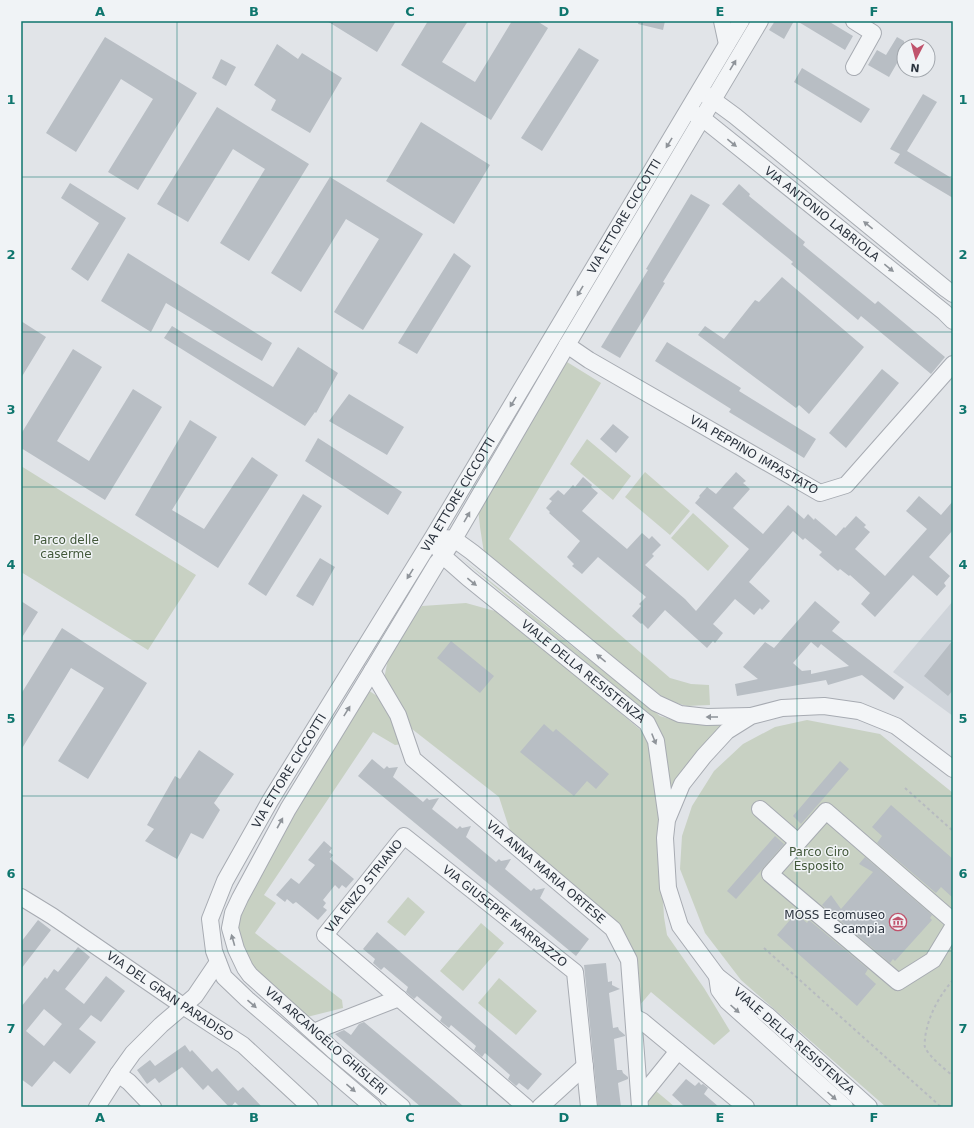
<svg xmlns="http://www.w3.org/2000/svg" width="974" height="1128" viewBox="0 0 974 1128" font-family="'DejaVu Sans',sans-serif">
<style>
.built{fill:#cfd4da}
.green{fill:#c8d1c3}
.building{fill:#b8bec4;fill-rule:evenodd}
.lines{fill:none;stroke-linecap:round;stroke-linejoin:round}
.minor-casing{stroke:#a7abb2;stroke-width:18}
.path{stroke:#b7bbc0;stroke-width:2;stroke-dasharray:3 3;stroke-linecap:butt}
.minor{stroke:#f3f5f7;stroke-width:16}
.oneway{fill:#8f949a}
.grid{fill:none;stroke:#0f766e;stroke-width:1;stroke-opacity:0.55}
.labels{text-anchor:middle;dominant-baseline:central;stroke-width:3;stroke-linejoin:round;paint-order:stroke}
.street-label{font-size:12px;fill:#2b333e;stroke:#f0f3f6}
.park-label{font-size:12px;fill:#42583a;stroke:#f0f3f6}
.poi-label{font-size:12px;fill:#2b333e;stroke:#f0f3f6;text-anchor:end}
.neatline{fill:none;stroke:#0f766e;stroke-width:1.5}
.grid-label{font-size:13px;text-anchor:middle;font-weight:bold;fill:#0f766e}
</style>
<rect width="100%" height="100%" fill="#e1e4e8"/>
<path class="built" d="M953,601V716L893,672Z"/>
<path class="green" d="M567,362L601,383L509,539L670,678L691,684L709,685L710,705L687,706L668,701L492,563L484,553L480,527L478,508Z
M587,439L631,476L613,500L570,464Z
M21,466L196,575L148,650L21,572Z
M645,472L690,511L670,535L625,497Z
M693,513L729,546L708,571L671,538Z
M461,558L660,716L684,723L704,725L729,723L669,798L652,720Z
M466,603L502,613L643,732L654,755L657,792L664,917L667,935L704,988L730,1031L714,1045L651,992L639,1006L624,950L515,846L499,797L412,729L398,707L384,679L388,659L409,624L422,606Z
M368,690L380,698L395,714L402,744L395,745L373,732L264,895L276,903L255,933L342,1000L343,1008L307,1017L245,968L233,913Z
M807,720L880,734L953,793V1107H886L741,980L705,933L680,869L682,836L692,806L714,771L743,744L775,727Z
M408,897L425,912L405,936L387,922Z
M481,923L504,943L463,991L440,971Z
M499,978L537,1011L516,1035L478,1003Z
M656,1091L675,1107H649V1101Z"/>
<path class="building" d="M327,21H396L377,52Z
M428,21H468L442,62L475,82L512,21H537L548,28L491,120L401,65Z
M639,21H665L663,30L638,24Z
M775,21H794L784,39L769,30Z
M797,21H828L853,36L845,50Z
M105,37L197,93L138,190L108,172L153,99L121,79L76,152L46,133Z
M897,37L904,41V61L900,58L889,77L868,65L877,50L886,55Z
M277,44L298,59L302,53L342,78L310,133L271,110L276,100L254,85Z
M579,48L599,60L542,151L521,138Z
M221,59L236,67L226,86L212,78Z
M802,68L870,109L861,123L794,82Z
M923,94L937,102L907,151L953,179V198L894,163L900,154L890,149Z
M217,107L309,164L249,261L220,243L265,169L233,149L188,222L157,204Z
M421,122L490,165L454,224L386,181Z
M330,177L423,234L363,330L334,312L379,239L346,219L301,292L271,273Z
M70,183L126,218L88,281L71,269L99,223L61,198Z
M739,184L750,194L749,196L805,242L803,245L875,304L878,301L945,357L931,374L861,316L858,320L791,264L793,262L722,204Z
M691,194L710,205L663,282L665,283L620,358L601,347L648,270L646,269Z
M128,253L272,343L262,361L166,303L151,332L101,301Z
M454,253L471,266L417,354L398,343Z
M782,277L864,347L809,414L799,405L796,408L698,335L705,326L724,339L755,300L759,302Z
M21,321L46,337L21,378Z
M172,326L273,387L298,347L338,373L316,413L315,412L305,426L164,338Z
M667,342L741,388L739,391L816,439L804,458L729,412L731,409L655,361Z
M73,349L102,367L57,441L89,461L133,389L162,407L105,500L21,448V434Z
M882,369L899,383L846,448L829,433Z
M349,394L404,427L387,455L329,421Z
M190,420L217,437L172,510L204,529L252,457L278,475L218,568L135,515Z
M613,424L629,437L616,453L600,439Z
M318,438L402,492L388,515L305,461Z
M736,472L746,481L743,483L750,489L733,508L763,534L788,505L804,519L808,514L814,520L815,518L836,536L844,527L845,528L856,516L866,525L864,527L870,532L855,549L885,576L927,529L906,511L919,496L941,515L953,501V530L929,557L950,576L944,583L946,586L937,596L913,575L875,617L861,604L870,593L850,575L849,576L840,569L838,571L819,555L822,552L805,538L803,540L793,531L749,582L770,601L762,610L760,608L754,615L735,599L713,624L723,633L715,643L713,641L707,648L665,610L648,629L642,623L641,624L632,616L641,606L639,604L646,597L598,557L582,574L572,566L574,564L567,557L580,541L549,513L550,512L546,508L552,501L549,499L558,490L564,495L573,485L575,487L583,477L592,485L591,487L598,493L582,511L627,549L642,533L649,539L652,536L661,545L652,554L654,556L645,565L685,599L696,611L749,549L695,503L700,497L699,496L707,487L716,494Z
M303,494L322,506L266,596L248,584Z
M320,558L335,567L313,606L296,596Z
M21,601L38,612L21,639Z
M815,601L840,622L832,631L904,687L894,700L862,675L828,685L826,680L737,696L735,684L758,679L743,667L765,642L774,648ZM811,642L818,648L821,644L849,666L811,674V670L802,671L793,663Z
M62,628L147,683L88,779L58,761L104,688L71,668L21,750V694Z
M953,640V690L948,696L924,676Z
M451,641L494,676L480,693L437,658Z
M544,724L553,732L556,729L609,774L596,789L587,781L574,796L520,752Z
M199,750L234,774L214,803L220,810L203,839L191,833L177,859L145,841L154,829L147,825L175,776L180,779Z
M372,759L384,769L387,766L389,768L398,767L393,777L423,802L427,798L429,800L439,798L432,809L457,829L460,826L462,828L471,826L466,837L496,862L499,859L501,861L511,859L505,869L531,891L534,888L536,890L545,888L540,898L589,939L576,956L358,776Z
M840,761L849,769L801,824L793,816Z
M891,805L953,859V898L941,887L936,893L877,843L882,836L872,827Z
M775,836L784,844L736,899L727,891Z
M324,841L332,848L329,852L333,855L330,859L354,879L346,888L342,885L339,889L335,885L323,900L326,903L323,907L327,910L318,920L296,902L293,904L287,899L285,902L276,895L291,878L299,884L315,865L308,860Z
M865,857L932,915L930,918L932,920L895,961L893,959L890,963L822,905L831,895L841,909L873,872L859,864Z
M796,913L807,923L809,920L868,969L865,974L876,984L857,1006L777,935Z
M38,920L51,930L21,969V942Z
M377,932L542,1074L528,1090L519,1083L516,1086L508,1079L510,1075L485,1053L482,1057L474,1050L476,1046L451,1025L449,1028L440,1021L442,1017L417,996L414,999L406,992L408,987L384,967L381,970L373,963L375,959L363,949Z
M78,947L90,957L65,989L84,1004L106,976L125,991L101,1022L91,1015L79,1029L96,1042L70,1074L54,1061L32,1087L21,1079V1007L45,977L47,979L54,969L58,972ZM44,1009L62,1024L44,1046L26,1031Z
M606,963L608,982L612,981V985L620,989L609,993L613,1028L618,1027L619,1030L625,1035V1036L614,1039L617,1070H622L623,1073L628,1077V1079L618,1083L621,1107H598L584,965Z
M364,1022L453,1097L464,1107H421L335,1034L344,1030L351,1035L359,1024Z
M185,1045L190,1052L192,1050L212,1072L217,1068L238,1091L243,1087L262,1107H240L235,1102L231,1107H229L208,1085L203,1090L182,1067L159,1083L155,1078L147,1084L137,1070L150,1060L155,1066Z
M686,1079L695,1086L699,1082L701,1085L703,1084L708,1088L704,1094L719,1107H685L672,1095Z"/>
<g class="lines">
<defs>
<g id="minor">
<path d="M722,21L727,44"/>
<path d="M854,67L873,33L854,21"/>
<path d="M705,94L735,116L946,289L953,294"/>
<path id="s1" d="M693,113L702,118L944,312L953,321"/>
<path id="s2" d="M567,345L589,360L820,493L846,485L953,364"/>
<path d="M444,538L454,539L472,552L656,703L680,714L707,717L750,716"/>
<path id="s3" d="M438,548L443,556L468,578L647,723L656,741L667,819"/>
<path id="s4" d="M372,671L398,715L413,759L613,929L629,960L640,1107"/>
<path d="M760,809L798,842"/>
<path id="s5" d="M21,897L52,916L183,1006L243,1045L310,1107"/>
<path d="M953,921L826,811L770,874L898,982L933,960L953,927"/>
<path d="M717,976L719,990L727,1001L845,1107"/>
<path d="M634,1017L642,1021L746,1107"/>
<path d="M314,1032L330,1025L399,998"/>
<path d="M118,1074L129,1082L153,1107"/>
<path d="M640,1098L678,1051"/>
<path d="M97,1107L118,1074L133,1053L161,1025L195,996L218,962"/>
<path id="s6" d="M373,1107L247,999L224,977L214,951L210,919L225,881L270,801L433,537L741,21"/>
<path d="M402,1107L334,1051L250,975L245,968L236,949L230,928L233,913L240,898L288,809L372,671L437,563L443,556L454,539L567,345L760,21"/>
<path id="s7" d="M526,1107L325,935L404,836L575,972L589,1107"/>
<path d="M540,1107L585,1066"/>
<path d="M869,1107L767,1015L717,976L680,926L668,888L665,838L667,820L682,784L704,756L727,731L751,716L782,708L824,706L859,711L896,726L953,769"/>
</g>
</defs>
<use href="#minor" class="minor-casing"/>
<path class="path" d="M905,788L953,831
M764,948L941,1107
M953,980C939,996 928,1016 925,1038C925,1041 924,1045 925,1047C929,1057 945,1069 953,1076"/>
<use href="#minor" class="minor"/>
</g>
<defs><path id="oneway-solid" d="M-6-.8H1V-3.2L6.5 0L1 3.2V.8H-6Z"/></defs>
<g class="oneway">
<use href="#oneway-solid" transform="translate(733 65) rotate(-59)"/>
<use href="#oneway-solid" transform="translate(669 143) rotate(121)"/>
<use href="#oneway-solid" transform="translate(732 143) rotate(39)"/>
<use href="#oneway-solid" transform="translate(868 225) rotate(-141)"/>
<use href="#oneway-solid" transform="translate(889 268) rotate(39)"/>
<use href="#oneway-solid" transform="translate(580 291) rotate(121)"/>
<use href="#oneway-solid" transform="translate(513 402) rotate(121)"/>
<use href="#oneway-solid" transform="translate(467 517) rotate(-60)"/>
<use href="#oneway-solid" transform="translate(410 574) rotate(122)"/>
<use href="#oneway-solid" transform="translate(472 582) rotate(39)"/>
<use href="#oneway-solid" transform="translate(601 658) rotate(-141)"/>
<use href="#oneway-solid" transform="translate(347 711) rotate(-58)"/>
<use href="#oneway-solid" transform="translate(712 717) rotate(180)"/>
<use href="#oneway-solid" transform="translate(654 739) rotate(68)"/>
<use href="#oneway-solid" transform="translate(280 823) rotate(-61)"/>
<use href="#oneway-solid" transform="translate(233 940) rotate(-106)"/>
<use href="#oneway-solid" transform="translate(252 1004) rotate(41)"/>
<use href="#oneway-solid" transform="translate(735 1009) rotate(42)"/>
<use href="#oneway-solid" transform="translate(351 1088) rotate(40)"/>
<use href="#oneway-solid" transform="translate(832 1096) rotate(42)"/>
</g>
<path class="grid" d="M177,21V1107M332,21V1107M487,21V1107M642,21V1107M797,21V1107M21,177H953M21,332H953M21,487H953M21,641H953M21,796H953M21,951H953"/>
<defs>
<symbol id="museum-ring" viewBox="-11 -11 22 22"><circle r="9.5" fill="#f0f3f6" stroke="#c0536c" stroke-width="1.5"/><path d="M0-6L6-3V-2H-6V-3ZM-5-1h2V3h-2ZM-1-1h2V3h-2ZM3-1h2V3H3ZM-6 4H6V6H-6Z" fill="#c0536c"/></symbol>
</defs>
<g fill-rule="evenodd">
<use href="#museum-ring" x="888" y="912" width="20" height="20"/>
</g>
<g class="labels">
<g class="street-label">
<text stroke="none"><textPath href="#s1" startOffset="164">VIA ANTONIO LABRIOLA</textPath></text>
<text stroke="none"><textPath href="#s6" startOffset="1074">VIA ETTORE CICCOTTI</textPath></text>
<text stroke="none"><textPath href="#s2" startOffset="217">VIA PEPPINO IMPASTATO</textPath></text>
<text stroke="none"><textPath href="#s6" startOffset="750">VIA ETTORE CICCOTTI</textPath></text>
<text stroke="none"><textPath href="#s3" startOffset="191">VIALE DELLA RESISTENZA</textPath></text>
<text stroke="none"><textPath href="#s6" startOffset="426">VIA ETTORE CICCOTTI</textPath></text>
<text stroke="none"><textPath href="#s4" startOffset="272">VIA ANNA MARIA ORTESE</textPath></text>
<text stroke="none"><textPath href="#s7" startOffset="327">VIA ENZO STRIANO</textPath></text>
<text stroke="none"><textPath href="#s7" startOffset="520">VIA GIUSEPPE MARRAZZO</textPath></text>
<text stroke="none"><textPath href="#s5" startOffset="179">VIA DEL GRAN PARADISO</textPath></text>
<text transform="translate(326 1041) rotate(41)">VIA ARCANGELO GHISLERI</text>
<text transform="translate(794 1041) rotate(41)">VIALE DELLA RESISTENZA</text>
</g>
<g class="park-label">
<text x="66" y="540">Parco delle<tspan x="66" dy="14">caserme</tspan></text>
<text x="819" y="852">Parco Ciro<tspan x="819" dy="14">Esposito</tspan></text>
</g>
<g class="poi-label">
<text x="885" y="915">MOSS Ecomuseo<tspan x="885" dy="14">Scampia</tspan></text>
</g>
</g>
<rect width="974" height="1128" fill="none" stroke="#f0f3f6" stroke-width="44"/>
<g transform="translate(916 58) rotate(186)"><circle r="19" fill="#f0f3f6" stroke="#a1a6ac"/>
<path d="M0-3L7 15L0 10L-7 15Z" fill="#c0536c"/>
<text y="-6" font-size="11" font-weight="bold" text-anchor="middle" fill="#2b333e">N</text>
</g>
<rect x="22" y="22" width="930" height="1084" class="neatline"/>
<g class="grid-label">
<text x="100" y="16">A</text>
<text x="254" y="16">B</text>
<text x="410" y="16">C</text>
<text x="564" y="16">D</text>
<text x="720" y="16">E</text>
<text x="874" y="16">F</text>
<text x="11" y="104">1</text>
<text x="963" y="104">1</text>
<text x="11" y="259">2</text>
<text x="963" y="259">2</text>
<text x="11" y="414">3</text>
<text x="963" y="414">3</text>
<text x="11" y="569">4</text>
<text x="963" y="569">4</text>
<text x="11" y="723">5</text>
<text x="963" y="723">5</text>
<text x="11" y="878">6</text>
<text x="963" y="878">6</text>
<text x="11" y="1033">7</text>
<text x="963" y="1033">7</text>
<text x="100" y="1122">A</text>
<text x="254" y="1122">B</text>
<text x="410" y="1122">C</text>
<text x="564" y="1122">D</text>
<text x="720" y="1122">E</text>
<text x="874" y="1122">F</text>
</g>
</svg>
